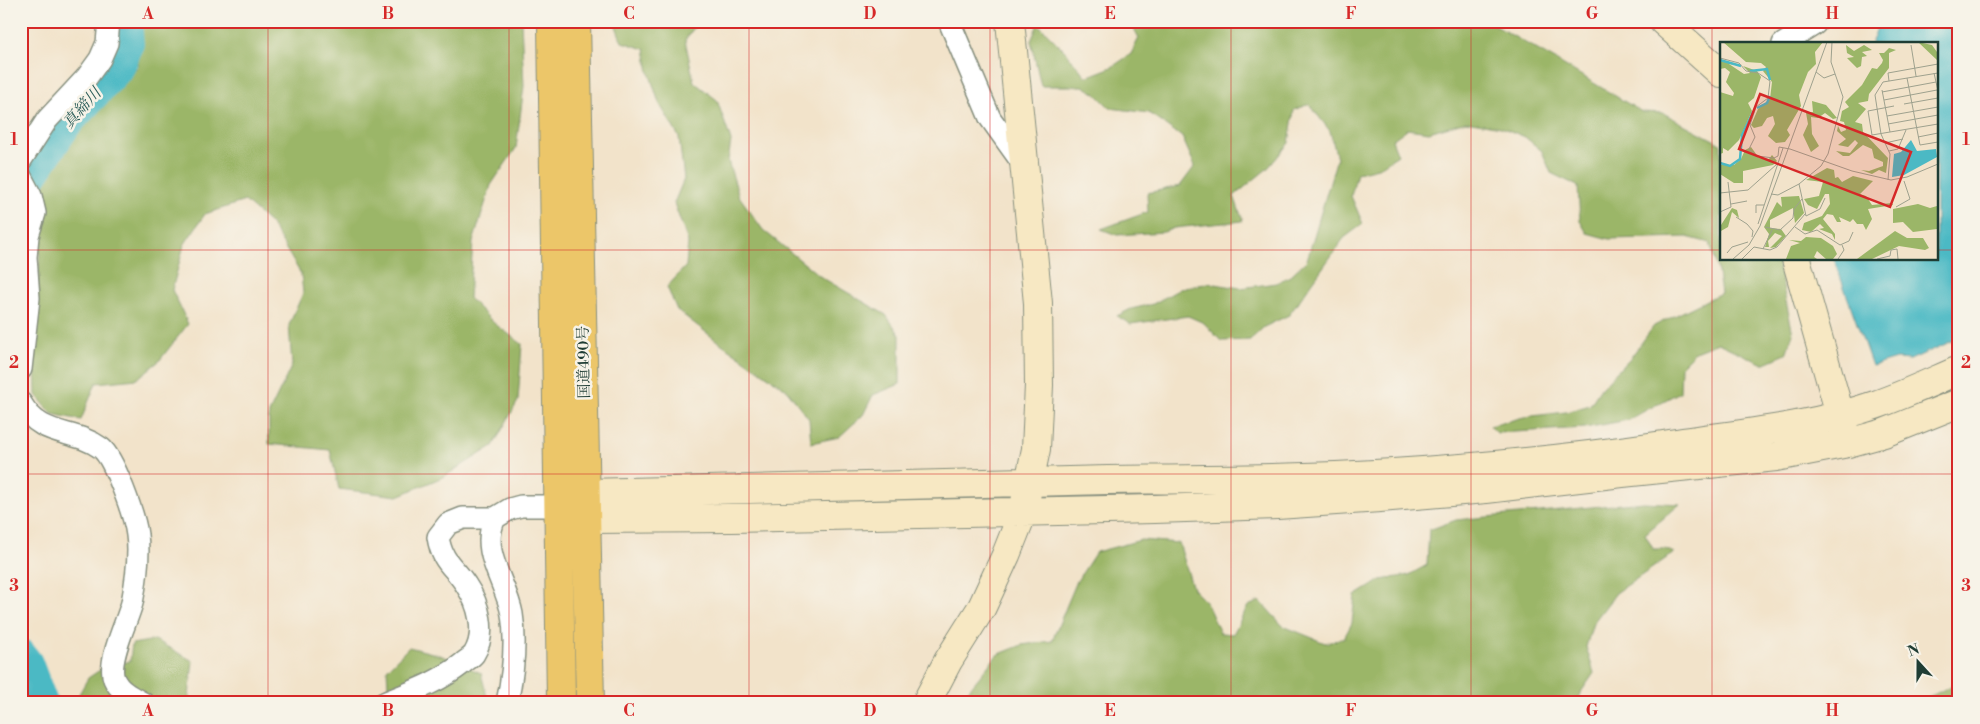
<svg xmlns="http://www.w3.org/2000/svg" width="1980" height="724" viewBox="0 0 1980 724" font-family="'Libre Bodoni','Noto Serif JP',serif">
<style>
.forest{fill:#9bb668;stroke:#5d7a4e}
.water{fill:#4bb9c4;stroke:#357b7c}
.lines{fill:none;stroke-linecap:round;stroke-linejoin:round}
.river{stroke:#4bb9c4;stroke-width:32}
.street-casing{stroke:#88907f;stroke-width:24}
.secondary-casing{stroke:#88907f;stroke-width:30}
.highway-casing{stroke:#88907f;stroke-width:30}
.street{stroke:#fff;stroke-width:21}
.secondary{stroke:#f7e8c3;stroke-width:28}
.highway{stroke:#ecc669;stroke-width:28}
.grid{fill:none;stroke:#d62828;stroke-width:1;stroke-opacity:0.55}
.labels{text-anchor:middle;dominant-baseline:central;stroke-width:5;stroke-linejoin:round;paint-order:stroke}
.street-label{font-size:15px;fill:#1f3d34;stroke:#f7f3e8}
.water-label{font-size:16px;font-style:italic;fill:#2a5c58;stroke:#f7f3e8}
.inset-river{fill:none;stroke:#4bb9c4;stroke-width:2.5}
.inset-road{fill:none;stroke:#9ea18e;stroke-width:1}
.view{fill:#d62828;fill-opacity:0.15;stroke:#d62828;stroke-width:2.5}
.inset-edge{fill:none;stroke:#1f3d34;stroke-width:2.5}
.neatline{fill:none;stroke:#d62828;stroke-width:2}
.grid-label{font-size:16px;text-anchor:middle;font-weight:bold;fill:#d62828}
</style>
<rect width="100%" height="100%" fill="#f7f3e8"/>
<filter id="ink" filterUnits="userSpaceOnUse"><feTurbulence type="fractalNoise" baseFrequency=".02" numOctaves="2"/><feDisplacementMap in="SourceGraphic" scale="10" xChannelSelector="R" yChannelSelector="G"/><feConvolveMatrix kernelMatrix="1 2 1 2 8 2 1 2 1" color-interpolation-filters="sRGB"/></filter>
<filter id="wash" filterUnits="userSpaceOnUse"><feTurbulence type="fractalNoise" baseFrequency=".0096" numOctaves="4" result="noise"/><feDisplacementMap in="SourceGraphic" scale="20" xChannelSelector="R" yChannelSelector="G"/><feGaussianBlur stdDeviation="1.12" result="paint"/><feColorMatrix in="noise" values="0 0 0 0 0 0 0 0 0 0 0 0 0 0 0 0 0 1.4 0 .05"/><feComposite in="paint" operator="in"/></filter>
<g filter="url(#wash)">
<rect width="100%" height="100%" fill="#f2e3ca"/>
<path class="forest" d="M136,21H521L524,86L516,148L491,185L473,242L469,298L495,324L522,344L518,401L493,446L445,476L398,496L339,489L330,450L269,444V413L292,365L289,325L303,293L301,274L271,224L245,201L205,214L184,245L172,290L188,324L159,361L137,379L96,383L81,420L52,414L36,395L34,320L39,269L40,233L45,206L37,184L58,154L138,66Z
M614,21H699L685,40L694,82L717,100L731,141L728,161L739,196L763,230L821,277L886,315L900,335V384L873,395L863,415L839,437L811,443L809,419L786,389L716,340L677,310L667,287L686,266L688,242L674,203L684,179L679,137L659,103L649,72L645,49L622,42Z
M744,21H770V23L754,28Z
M1130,21H1487L1557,61L1642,112L1663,113L1721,144V259H1777L1793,334L1786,354L1763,364L1718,343L1695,352L1681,366L1680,392L1628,420L1585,428L1497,433L1490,426L1524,417L1566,412L1590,405L1601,388L1631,357L1654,326L1721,293L1717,267L1710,243L1687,237L1609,239L1587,233L1580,221L1578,186L1551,173L1542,151L1525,137L1501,127L1466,121L1429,132L1407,129L1392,140L1398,155L1378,168L1357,173L1351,196L1363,224L1344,238L1289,315L1264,327L1250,340L1221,341L1204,323L1188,316L1130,324L1117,316L1131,309L1153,304L1180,289L1207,283L1241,288L1276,283L1290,276L1307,260L1337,158L1330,131L1309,104L1294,110L1289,143L1268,168L1234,196L1243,221L1174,228L1164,232L1117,235L1101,229L1148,212L1147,193L1180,186L1195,166L1182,137L1149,113L1110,108L1095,93L1083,86H1041L1031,41L1038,24L1065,51L1086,77L1112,67L1131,54L1139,38Z
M1644,502L1680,504L1645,534L1653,549H1665L1674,553L1616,593L1593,623L1586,647L1594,673L1579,695L1580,703H958L997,655L1022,645L1052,641L1077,581L1096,552L1141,540L1179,543L1193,589L1206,602L1220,633L1233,634L1248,606L1260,601L1283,626L1325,643L1344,638L1352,623L1355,596L1381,580L1409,575L1427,565L1429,530L1456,520Z
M155,640L193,661L189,696L193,703H74L88,678L103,668L130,661L132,644Z
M409,647L440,655L481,673L487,697L485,703H389L387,669Z
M1959,682V698L1950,703H1917Z"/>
<path class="water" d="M1877,21H1959V338L1910,360L1896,359L1872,366L1834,259H1936V44H1871L1878,25Z"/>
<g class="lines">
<path class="river" d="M21,191L66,124L119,67L128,44L126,21
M21,655L27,663L42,703"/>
</g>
</g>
<g filter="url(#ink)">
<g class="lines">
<defs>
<path id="street" d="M949,21L990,118L1023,164
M1783,44L1815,24V21
M21,160L47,120L87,77L100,59L107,43L109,21
M21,177L31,196L35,213L28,236L26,257L29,298L21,369
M21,403C42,439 71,427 101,448C114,458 135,517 137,535C140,556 136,582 132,603C127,622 107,661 114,679C119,691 132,697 143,703
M495,518C479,552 506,581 512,614C517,644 513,674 507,703
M384,703C411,692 439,682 462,664C465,661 471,658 474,654C487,633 479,604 466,585C454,566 442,563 438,537L448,524L463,518H495L510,509L521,506H557"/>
<path id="secondary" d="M1663,21L1721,73
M1796,259L1845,432
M565,502L586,493C760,488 934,483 1108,480C1203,479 1299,479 1393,473C1484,467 1574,458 1663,445C1734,434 1808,428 1875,405C1904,395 1931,382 1959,370
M564,509L587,519L731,518L1155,509L1277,505L1380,498L1486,489L1622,473L1776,457L1848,443L1884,433L1959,403
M926,703L948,661L982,607L1006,555L1023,512L1036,449L1039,385L1038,303L1010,21"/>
<path id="highway" d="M552,21L561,703
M576,21L590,703"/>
</defs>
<use href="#street" class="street-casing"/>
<use href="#secondary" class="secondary-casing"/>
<use href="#highway" class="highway-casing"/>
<use href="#street" class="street"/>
<use href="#secondary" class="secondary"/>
<use href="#highway" class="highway"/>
</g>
</g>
<path class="grid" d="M268,21V703M509,21V703M749,21V703M990,21V703M1231,21V703M1471,21V703M1712,21V703M21,250H1721M1936,250H1959M21,474H1959"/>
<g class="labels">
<g class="street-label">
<text transform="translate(584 362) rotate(-91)">国道490号</text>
</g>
<g class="water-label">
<text transform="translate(82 108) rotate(-48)">真締川</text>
</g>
</g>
<g transform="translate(1720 42)">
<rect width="218" height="218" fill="#f2e3ca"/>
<path d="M3,0H103L95,10L96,22L88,30L79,53L81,64L67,88L70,93L65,100L56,101L48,94L55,82L53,74L47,76L42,84L34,86L31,83L38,67L50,57L52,40L43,29L46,25L41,21L26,20ZM198,0L212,3L217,10V18ZM126,3L134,9L144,3L152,8L142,10L147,14L142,15L141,24L137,26L127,16L134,15L127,11ZM169,6L176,8L169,11V26L149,52L148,59L138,61L146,67L135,80L142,82L143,90L168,116L166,131L159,128L152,132L141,128L149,129L163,124V120L154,116L152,107L143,103L129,114H123L116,109L130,111L138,101L135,98L128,105L118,103L126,97L117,89L118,84L121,90L126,88L124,80L120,79L122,69L129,65L125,60L142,43L152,26L157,27L162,21L163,18L159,11H164ZM0,19L20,23L9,22L24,32L30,31L23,24L37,29L41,35L34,56L28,61L32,69L19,98L8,109L3,106V111L0,112V50L13,54L14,51L6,40L10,30L5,26L0,27ZM92,59L106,63L117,76L113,77L105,71L98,76L91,75L92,92L99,104L91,110L83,93L88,82L86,71L93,70ZM31,105L39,116L49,117L52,113L57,119L53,123L23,129V141H14L0,132V123H14L21,117L25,108ZM107,126L114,128L115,136L118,135L122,140L133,134L153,139L140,152L146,154L152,163L172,161L173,163L148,167L152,177L146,188L143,182H137L133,177L130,180L119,175L121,180H117L113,173L107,172L103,177L115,192V198L112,192L99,187L104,186L100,182L91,190L82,188L84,181L102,174L110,162L109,152H105L97,167L88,163L84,157L99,154L103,140L86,138ZM79,154L84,171L75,181L73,166L50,178V186L61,187L66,194L56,205L50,206L62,194L55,191L48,199L49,205H45L49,192L44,185L57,160L62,165L61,155ZM198,162L210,166L217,164V187L193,190L183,180L173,181V167ZM12,166L17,168L19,176L12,170L8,185L1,189V183ZM175,189L187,196H203L209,206L205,208L179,204L152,217H137ZM86,195L101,196L113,204L117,212L113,217H106L97,209L94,215L97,217H66L71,204L80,201L69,198L81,199Z" fill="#9bb668"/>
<path d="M191,98L197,109L216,107L217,115L184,133L172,135L174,112L181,110Z" fill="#4bb9c4"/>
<path class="inset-river" d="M0,18L21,24M30,29L47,27L50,38M37,66L47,61L50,54M0,121L10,124L20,117L22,93L33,70"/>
<path class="inset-road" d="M191,3L196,34M0,16L19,21L26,29L38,31L50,39L48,56L36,65L30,83L35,95L29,107L37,114L54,116L58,114L59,105L70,107L132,129L171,138L187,135L218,122M96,30L104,36L115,32M214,31L218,49M187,36L200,103L218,100M169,39L168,31L218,22M162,48L170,90M162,50L216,40M164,58L217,48M184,62L218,56M174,64L148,69L152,93L218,82M167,74L218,65M168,82L218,73M198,95L218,91M165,101L183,97M169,109L178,107L186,88M168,138L170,112L161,92L155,53L163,40L218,31M79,142L86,174L100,167L105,156M0,151L28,148L57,122M51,152L58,153L79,142L101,124L108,112L123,55L111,20L112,0M11,162L27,159M176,165L190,157L184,139M0,170L11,165L8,140M36,171V163H44M16,175L27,182L33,189L32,195M73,176L74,167L82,157M38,182L63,106M45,185L60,188L73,176M75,185L85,192L97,188L120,203L129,199L133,190M43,207L52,188M7,211L12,205L28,200M13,217L29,203L40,184L107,0M22,217L34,205L50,208L57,205L85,172M118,217L124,208L122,203M157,217L170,214L171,208L177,207L178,217"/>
<path class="view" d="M40,52L191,110L170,165L19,107Z"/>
<rect width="218" height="218" class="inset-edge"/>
</g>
<rect width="1980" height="724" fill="none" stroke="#f7f3e8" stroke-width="55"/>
<g transform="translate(1918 662) rotate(339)" stroke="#f7f3e8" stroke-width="4" paint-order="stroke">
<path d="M0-4L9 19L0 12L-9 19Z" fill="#1f3d34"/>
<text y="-8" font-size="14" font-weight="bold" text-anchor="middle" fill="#1f3d34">N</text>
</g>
<rect x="28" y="28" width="1924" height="668" class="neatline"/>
<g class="grid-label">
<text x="148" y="19">A</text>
<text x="388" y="19">B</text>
<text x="629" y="19">C</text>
<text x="870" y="19">D</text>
<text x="1110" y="19">E</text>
<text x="1351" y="19">F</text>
<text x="1592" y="19">G</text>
<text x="1832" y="19">H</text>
<text x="14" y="145">1</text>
<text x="1966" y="145">1</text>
<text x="14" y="368">2</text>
<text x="1966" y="368">2</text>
<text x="14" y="591">3</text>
<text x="1966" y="591">3</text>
<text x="148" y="716">A</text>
<text x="388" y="716">B</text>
<text x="629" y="716">C</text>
<text x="870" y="716">D</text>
<text x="1110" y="716">E</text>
<text x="1351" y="716">F</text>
<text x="1592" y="716">G</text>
<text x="1832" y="716">H</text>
</g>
</svg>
